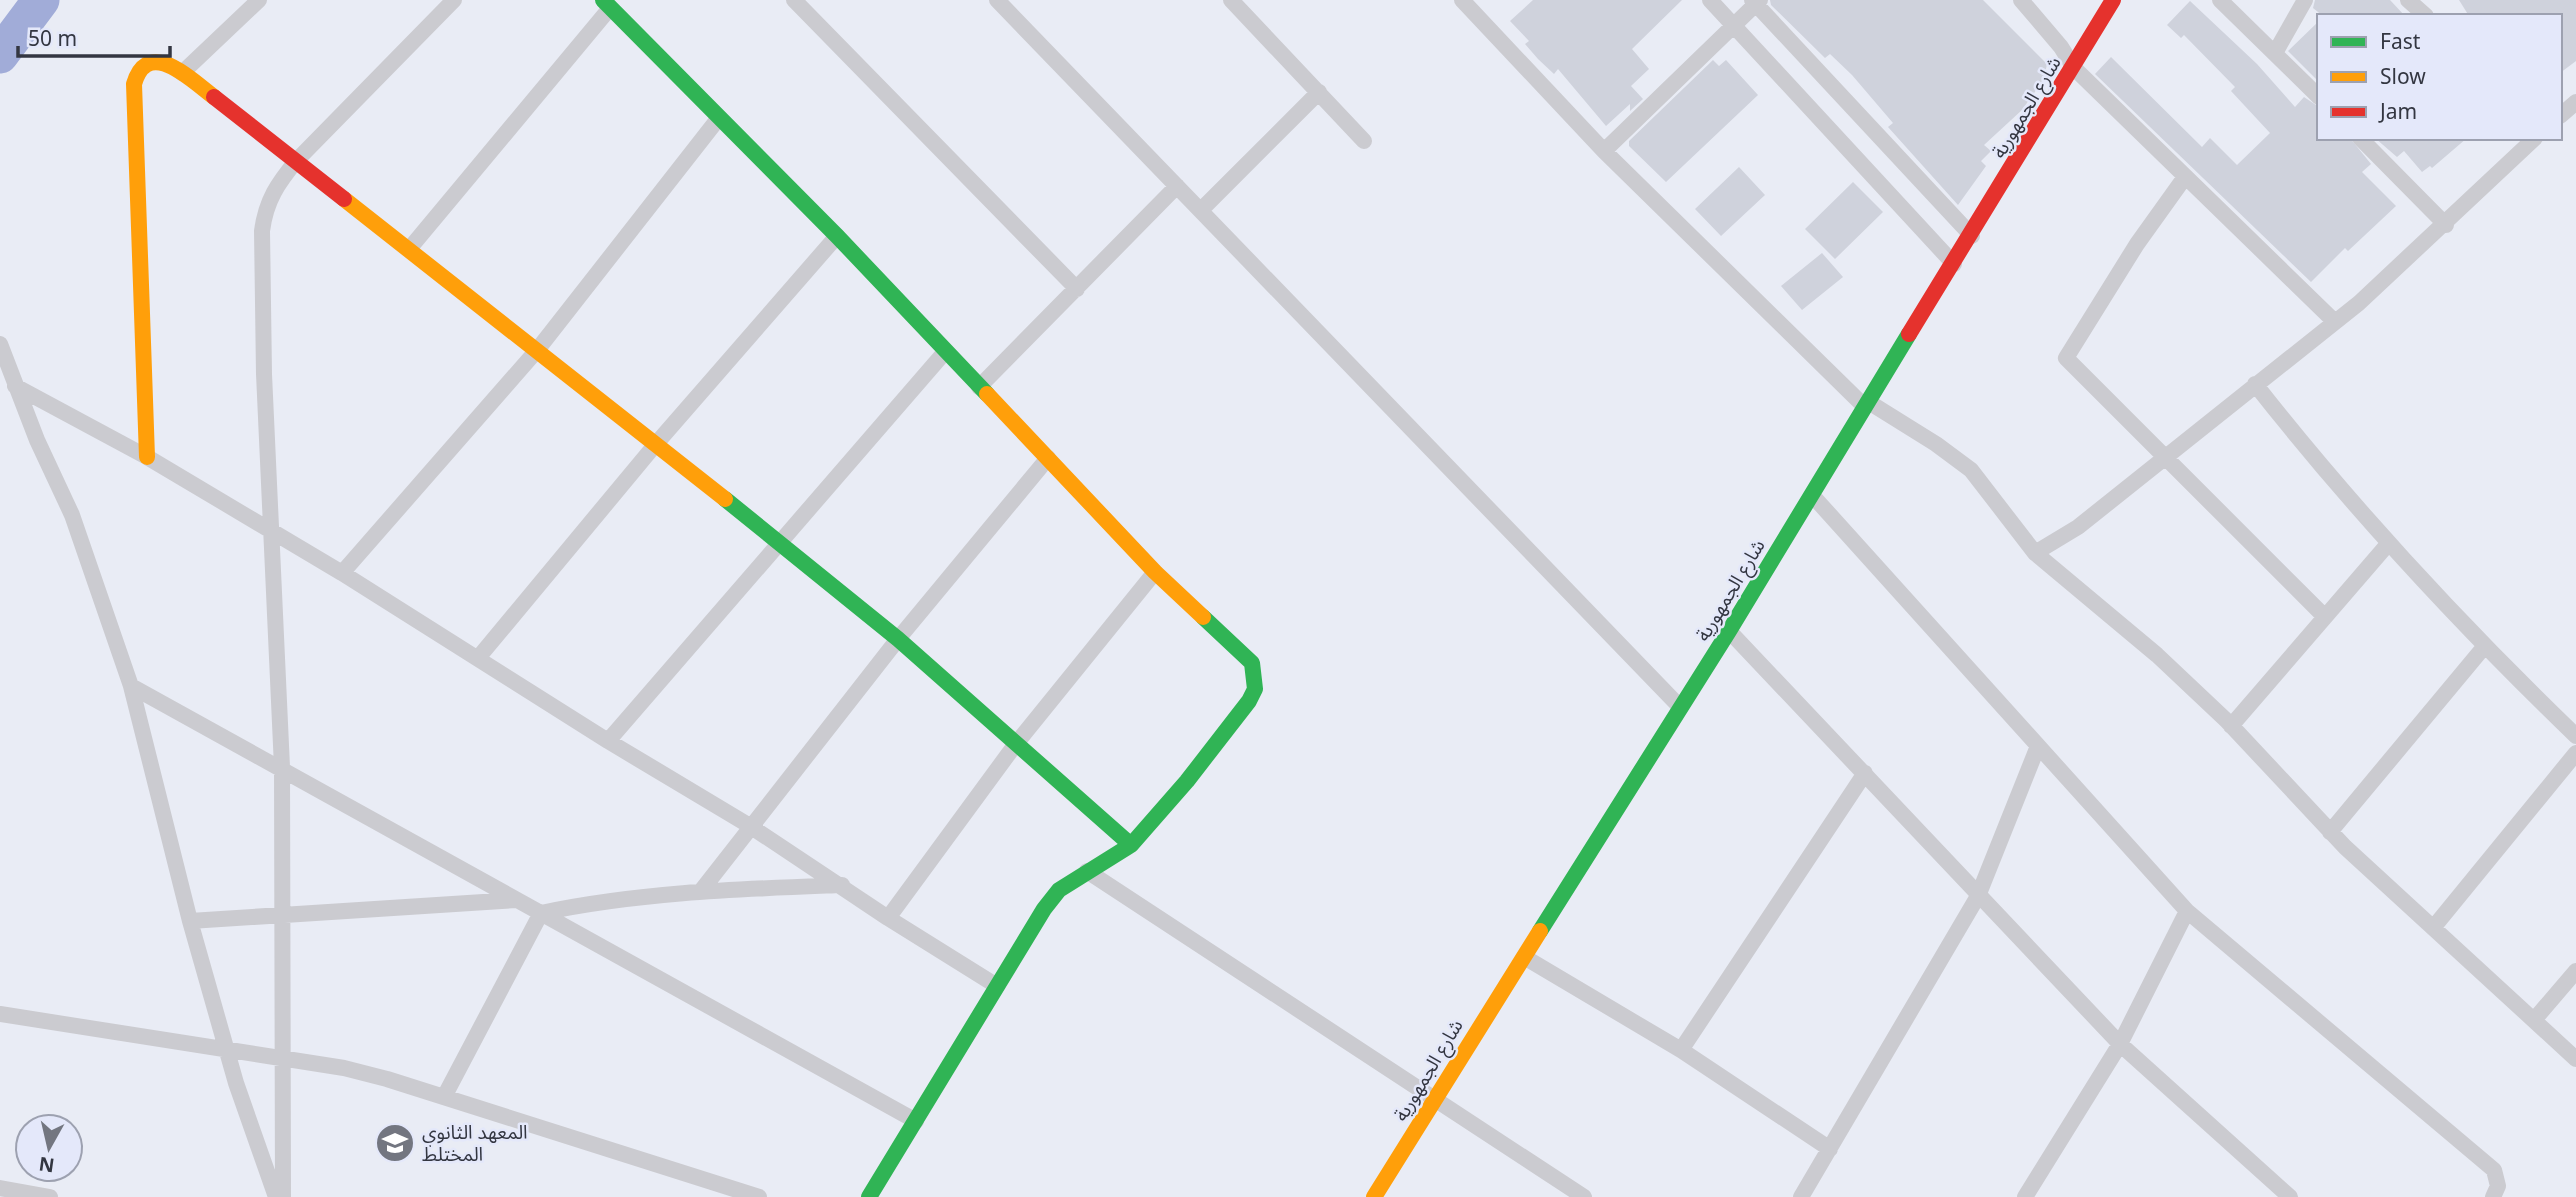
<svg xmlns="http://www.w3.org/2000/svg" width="2576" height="1197" viewBox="0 0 2576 1197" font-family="'Noto Sans','Noto Sans Arabic',sans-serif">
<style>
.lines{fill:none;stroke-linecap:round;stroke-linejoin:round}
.river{stroke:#a1acd8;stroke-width:37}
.building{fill:#cfd2dc}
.street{stroke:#cbcbd0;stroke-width:16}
.fast{stroke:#30b455;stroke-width:16}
.slow{stroke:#ff9f0a;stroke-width:16}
.jam{stroke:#e5322d;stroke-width:16}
.labels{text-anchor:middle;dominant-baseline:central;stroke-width:5;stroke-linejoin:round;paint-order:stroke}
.street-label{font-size:19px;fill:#333641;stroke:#e4e8fa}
.poi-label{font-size:19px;fill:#333641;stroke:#e4e8fa;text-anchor:start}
</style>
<rect width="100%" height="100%" fill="#e9ecf5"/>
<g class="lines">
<path class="river" d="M0,55L41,0"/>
</g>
<path class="building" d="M1533,0H1682L1632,49L1649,69L1631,86L1643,99L1630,111V104L1606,126L1558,69L1554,74L1538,59L1525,44L1529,41L1510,21Z
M1770,0H1983L2047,64L2044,79L2022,110L1984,145L1991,151L1981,161L1986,166L1958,205L1888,127L1893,123L1852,75L1830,54L1825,58L1771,5Z
M2315,0H2390L2405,16H2323L2313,8Z
M2459,0H2576V61L2560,73V16H2469Z
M2190,1L2257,64L2295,107L2304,97L2319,107V138H2350L2371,164L2362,172L2396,206L2348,251L2345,248L2311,282L2095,74L2111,57L2202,147L2210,138L2237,165L2270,133L2231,91L2235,87L2184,35L2181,38L2167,25Z
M2319,21V82L2288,51Z
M1713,60L1719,66L1726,60L1758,95L1666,182L1629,146V141Z
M2375,138H2467L2432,168L2430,166L2422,172L2404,151L2397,157Z
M1739,167L1765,195L1721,236L1695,209Z
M1853,182L1883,212L1835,259L1805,229Z
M1822,253L1843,277L1802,310L1781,286Z"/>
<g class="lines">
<path class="street" d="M794,0L1077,289
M997,0L1680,707
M1231,0L1364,141
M1462,0L1604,151L1864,406
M1710,0L1954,264
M1752,0L1972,236
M2021,0L2061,47L2074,68L2334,321
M2220,0L2319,97
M2408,0L2426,16
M2275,53L2305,0
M182,73L259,0
M2560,116L2576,102
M2360,138L2446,225
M1604,151L1760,0
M2185,177L2137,244L2066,358L2325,617
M1201,210L1319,92
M410,248L610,8
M0,344L37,440L72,515L131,686L190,921L236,1083L276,1197
M2255,384C2354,510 2461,625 2576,736
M15,386L147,457L342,573L608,741L750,826L888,918L997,986
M979,387L1177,186
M1867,401L1936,444L1971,470L2035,553L2157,655L2227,721L2345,847L2576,1059
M1812,495L2187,911L2494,1170L2498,1186L2493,1197
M2035,553L2078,527L2359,303L2535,138
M342,573L538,349L718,119
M1731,633L2120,1044L2290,1197
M478,658L655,445L837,236
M131,686L916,1121
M2231,726L2388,544
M608,741L944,353
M2330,832L2484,647
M1087,871L1584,1197
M701,891L898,639L1048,458
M888,918L1015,745L1155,572
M190,921L516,900
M2433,928L2576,753
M1524,957L1681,1050L1830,1149
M0,1014L344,1068L387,1079L759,1197
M2534,1020L2576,971
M1681,1050L1865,773
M444,1097L541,913C640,892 741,889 842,885
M0,1188L50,1197
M283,1197L282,767L264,374L262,231C266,200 278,183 297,160L454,0
M1801,1197L1978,896L2038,746
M2025,1197L2120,1044L2187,911"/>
<path class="fast" d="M603,0L837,236L987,394
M725,499L898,639L1131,845
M1540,931L1729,631L1909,334
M869,1197L1044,909L1059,890L1131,845L1187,781L1249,701L1255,689L1252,663L1203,617"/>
<path class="slow" d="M344,199L725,499
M987,394L1155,572L1203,617
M147,457L134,84C148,36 191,80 214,97
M1374,1197L1540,931"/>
<path class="jam" d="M214,97L344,199
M1909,334L2113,0"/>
</g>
<defs>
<symbol id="school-disc" viewBox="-11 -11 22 22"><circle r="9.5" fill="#737680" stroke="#e4e8fa"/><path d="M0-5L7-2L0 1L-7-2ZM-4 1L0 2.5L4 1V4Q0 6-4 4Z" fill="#fff"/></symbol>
</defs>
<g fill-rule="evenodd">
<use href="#school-disc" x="373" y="1121" width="44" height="44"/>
</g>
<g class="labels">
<g class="street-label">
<text transform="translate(2026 107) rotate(-59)">شارع الجمهورية</text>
<text transform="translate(1730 590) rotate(-59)">شارع الجمهورية</text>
<text transform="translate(1428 1070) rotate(-59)">شارع الجمهورية</text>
</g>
<g class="poi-label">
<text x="422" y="1132">المعهد الثانوي<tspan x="422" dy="22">المختلط</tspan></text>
</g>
</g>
<rect x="2317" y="14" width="245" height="126" fill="#e4e8fa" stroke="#9da1b0" stroke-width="2"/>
<rect x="2331" y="37" width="35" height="10" fill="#30b455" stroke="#9da1b0" stroke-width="2"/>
<text x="2380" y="49" font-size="21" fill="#333641">Fast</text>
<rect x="2331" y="72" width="35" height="10" fill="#ff9f0a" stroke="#9da1b0" stroke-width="2"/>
<text x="2380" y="84" font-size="21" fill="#333641">Slow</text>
<rect x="2331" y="107" width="35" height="10" fill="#e5322d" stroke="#9da1b0" stroke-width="2"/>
<text x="2380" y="119" font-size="21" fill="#333641">Jam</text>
<g transform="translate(49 1148) rotate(188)"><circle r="33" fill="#e4e8fa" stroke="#9da1b0" stroke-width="2"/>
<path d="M0-5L12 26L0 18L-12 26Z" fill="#737680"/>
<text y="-10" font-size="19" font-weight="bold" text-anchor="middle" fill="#333641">N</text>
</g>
<path d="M18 46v10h152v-10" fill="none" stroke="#333641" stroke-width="3.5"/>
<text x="28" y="46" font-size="21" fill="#333641" stroke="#e4e8fa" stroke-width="5" paint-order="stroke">50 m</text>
</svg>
